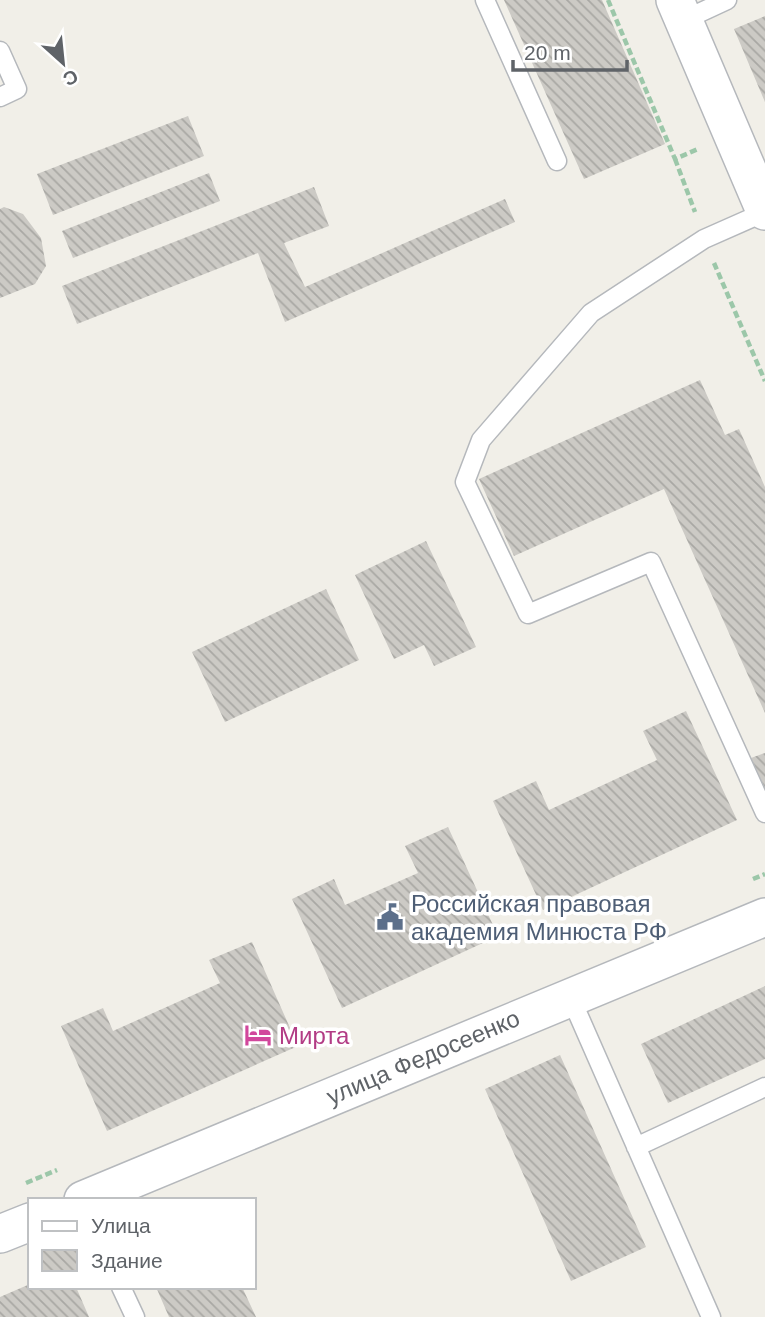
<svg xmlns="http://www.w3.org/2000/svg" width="765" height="1317" viewBox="0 0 765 1317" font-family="Arial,sans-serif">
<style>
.building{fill:url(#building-back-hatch)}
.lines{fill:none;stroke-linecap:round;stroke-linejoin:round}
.service-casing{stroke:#b5b8bc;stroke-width:21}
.minor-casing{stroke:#b5b8bc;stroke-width:40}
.path{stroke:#9cc7a9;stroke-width:4.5;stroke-dasharray:7 3.5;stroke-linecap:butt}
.service{stroke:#fff;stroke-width:18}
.minor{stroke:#fff;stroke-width:37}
.labels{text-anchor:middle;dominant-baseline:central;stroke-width:7;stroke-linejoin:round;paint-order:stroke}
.service-label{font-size:24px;fill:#4e5e75;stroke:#fff;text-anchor:start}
.hotel-label{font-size:24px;fill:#b23c85;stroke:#fff;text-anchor:start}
.street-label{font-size:24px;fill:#5f6368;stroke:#fff}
</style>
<defs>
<pattern id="building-back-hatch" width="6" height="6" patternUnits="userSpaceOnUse" patternTransform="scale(1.75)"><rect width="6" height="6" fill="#cccac5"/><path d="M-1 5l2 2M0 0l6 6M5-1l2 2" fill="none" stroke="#a9a8a4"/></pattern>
</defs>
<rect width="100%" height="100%" fill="#f1efe8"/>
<path class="building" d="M504,0H602L665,144L584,179Z
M765,16V102L734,29Z
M188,116L204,156L53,215L37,174Z
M209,173L220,201L73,258L62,231Z
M314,187L329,226L284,243L305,287L505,199L515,222L285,322L258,253L77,324L62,286Z
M4,207L23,214L41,238L46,266L35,284L0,298V209Z
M700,380L725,435L739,429L765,487V713L664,489L514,556L479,479Z
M426,541L476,647L434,666L424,645L394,659L355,575Z
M326,589L359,660L225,722L192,652Z
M686,711L737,820L543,910L493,801L536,781L549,810L657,760L643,731Z
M765,753V789L751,758Z
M448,827L498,936L342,1008L292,899L334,879L345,905L418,873L405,846Z
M252,942L298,1046L107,1131L61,1026L103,1008L113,1031L220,983L209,960Z
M765,986V1059L668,1103L641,1044Z
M560,1055L646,1247L571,1281L485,1089Z
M30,1284V1287H76L89,1317H0V1297Z
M156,1287H242L256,1317H169Z"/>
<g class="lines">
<defs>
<path id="service" d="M485,0L557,161
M684,20L727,0
M0,51L17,89L0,97
M765,212L704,239L591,313L481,440L465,482L528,614L651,562L765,813
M570,996L711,1317
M636,1147L765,1087
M121,1287L135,1317"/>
<path id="minor" d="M675,0L765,211
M83,1200L765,917
M0,1234L30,1222"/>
</defs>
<use href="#service" class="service-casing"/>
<use href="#minor" class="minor-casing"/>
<path class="path" d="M608,0L675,159L698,149
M675,159L695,212
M714,263L765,381
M753,879L765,874
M26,1183L57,1170"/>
<use href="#service" class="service"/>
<use href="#minor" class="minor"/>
</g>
<defs>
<symbol id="civic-bare" viewBox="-9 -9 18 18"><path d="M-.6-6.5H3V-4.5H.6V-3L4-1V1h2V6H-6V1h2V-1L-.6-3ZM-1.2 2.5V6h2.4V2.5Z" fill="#5c6f8a" stroke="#fff" stroke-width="2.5" paint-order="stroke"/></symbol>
<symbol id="hotel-bare" viewBox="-9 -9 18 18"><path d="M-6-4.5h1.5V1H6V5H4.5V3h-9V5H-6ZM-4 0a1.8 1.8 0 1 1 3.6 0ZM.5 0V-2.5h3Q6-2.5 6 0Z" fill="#d1479c" stroke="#fff" stroke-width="2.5" paint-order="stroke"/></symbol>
</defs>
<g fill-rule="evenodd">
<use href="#civic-bare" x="371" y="898" width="38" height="38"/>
<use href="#hotel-bare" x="239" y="1016" width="38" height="38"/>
</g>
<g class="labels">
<g class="service-label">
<text x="411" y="903">Российская правовая<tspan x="411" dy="28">академия Минюста РФ</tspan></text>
</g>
<g class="hotel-label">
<text x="279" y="1035">Мирта</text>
</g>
<g class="street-label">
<text transform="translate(423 1057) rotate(-23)">улица Федосеенко</text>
</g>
</g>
<rect x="28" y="1198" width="228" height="91" fill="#ffffff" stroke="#bfc1c3" stroke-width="2"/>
<rect x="42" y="1221" width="35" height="10" fill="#ffffff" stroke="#bfc1c3" stroke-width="2"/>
<text x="91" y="1233" font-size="21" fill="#5f6368">Улица</text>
<rect x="42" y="1250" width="35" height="21" fill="url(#building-back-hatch)" stroke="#bfc1c3" stroke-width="2"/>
<text x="91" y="1268" font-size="21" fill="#5f6368">Здание</text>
<g transform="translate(63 63) rotate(153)" stroke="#ffffff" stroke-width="5" paint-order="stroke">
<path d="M0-5L12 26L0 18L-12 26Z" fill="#5f6368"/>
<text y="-10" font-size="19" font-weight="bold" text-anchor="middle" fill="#5f6368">С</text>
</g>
<path d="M513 60v10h114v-10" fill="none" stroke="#5f6368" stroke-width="3.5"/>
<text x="524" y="60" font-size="21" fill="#5f6368" stroke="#ffffff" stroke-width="5" paint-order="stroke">20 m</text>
</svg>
